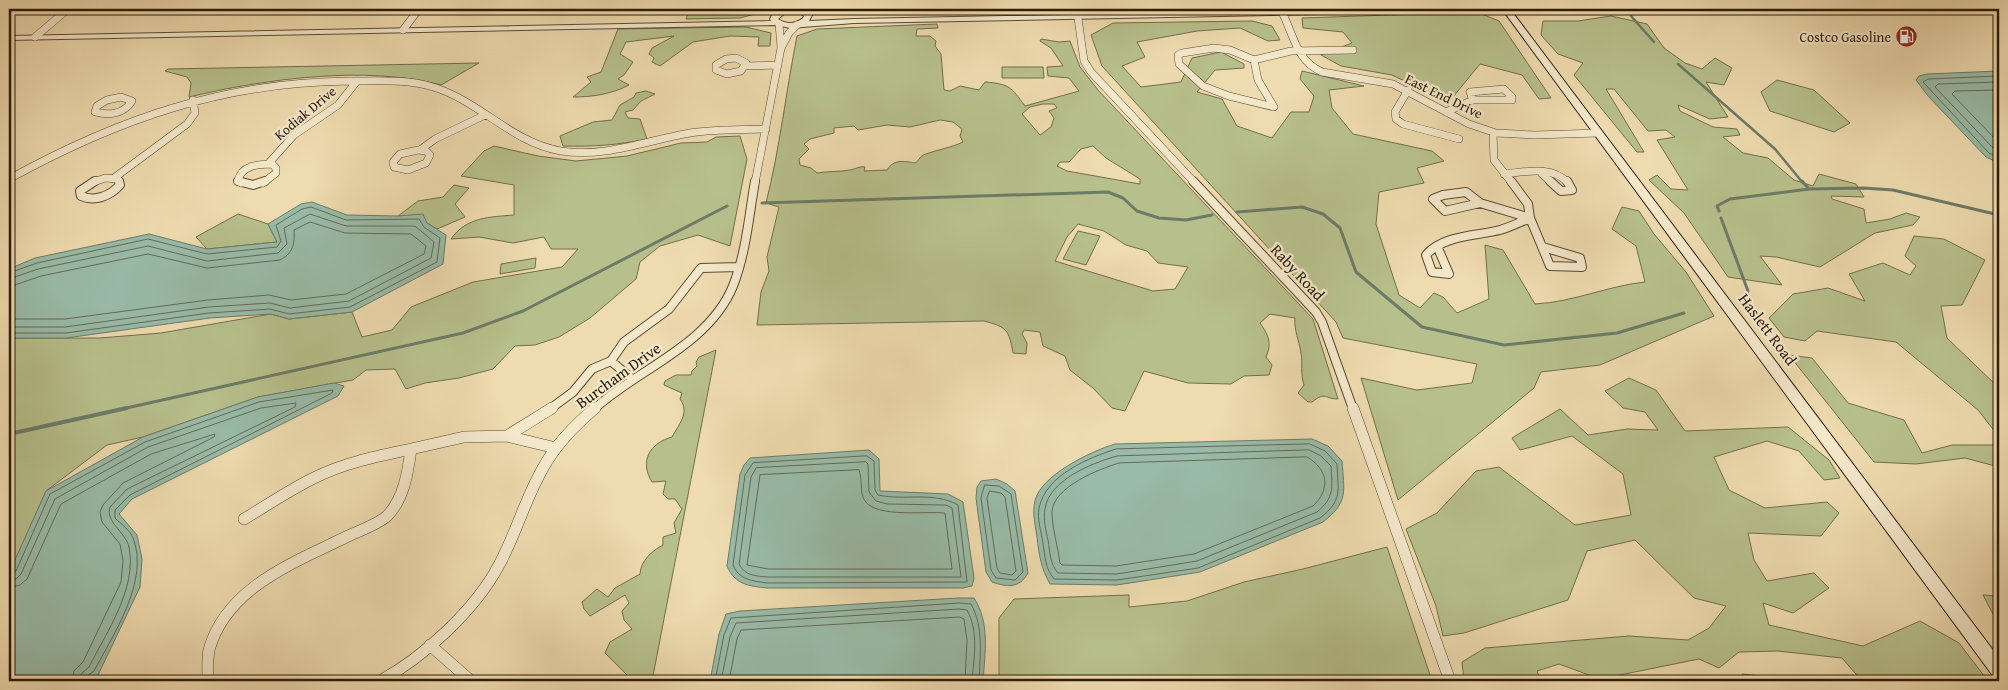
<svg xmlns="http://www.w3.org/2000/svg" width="2008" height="690" viewBox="0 0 2008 690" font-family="'Gentium Book Plus',serif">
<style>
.green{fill:#b7c08c;stroke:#726e4a;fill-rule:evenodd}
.water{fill:#99bba8;stroke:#6d7b68}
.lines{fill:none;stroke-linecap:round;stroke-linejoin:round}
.shore{stroke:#626b58;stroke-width:1}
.stream-far2{stroke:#6d7b68;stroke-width:2.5}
.stream-far1{stroke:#6d7b68;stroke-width:3}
.stream{stroke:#6d7b68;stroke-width:4}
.minor-far2-casing{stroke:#5c4b32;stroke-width:8}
.minor-far1-casing{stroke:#5c4b32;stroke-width:10}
.minor-casing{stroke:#5c4b32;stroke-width:12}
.tertiary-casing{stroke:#5c4b32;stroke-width:2}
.secondary-casing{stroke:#2c1b08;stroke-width:2}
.minor-far2{stroke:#f4e8cb;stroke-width:7}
.minor-far1{stroke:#f4e8cb;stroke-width:8}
.minor{stroke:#f4e8cb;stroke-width:11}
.tertiary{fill:#f4e8cb;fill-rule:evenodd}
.secondary{fill:#f4e8cb;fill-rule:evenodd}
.labels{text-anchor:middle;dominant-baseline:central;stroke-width:4.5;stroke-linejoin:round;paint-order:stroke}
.far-poi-label{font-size:14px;fill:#2c1b08;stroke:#f4e8cb;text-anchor:end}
.far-street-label{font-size:14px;fill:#2c1b08;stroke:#f4e8cb}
.street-label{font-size:16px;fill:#2c1b08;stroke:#f4e8cb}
</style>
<rect width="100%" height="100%" fill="#eedbaf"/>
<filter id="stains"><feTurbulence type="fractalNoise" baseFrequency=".004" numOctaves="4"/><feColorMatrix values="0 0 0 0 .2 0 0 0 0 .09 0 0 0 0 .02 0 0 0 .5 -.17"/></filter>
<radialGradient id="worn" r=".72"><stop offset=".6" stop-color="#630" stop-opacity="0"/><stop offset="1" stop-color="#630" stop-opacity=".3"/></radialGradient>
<path class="green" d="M689,9H774L740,18L686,19Z
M1477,12L1499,21L1551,98L1539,99L1522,75L1480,64L1453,97L1440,98L1392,75L1341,66L1321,55L1352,43L1343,32L1303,28L1302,18Z
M1611,16L1647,24L1664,48L1685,63L1702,69L1715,58L1732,68L1724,85L1706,82L1728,117L1710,119L1678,105L1680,111L1713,127L1737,129L1740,135L1723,137L1743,153L1768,158L1794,180L1813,186L1819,174L1856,184L1864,197L1831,196L1832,199L1864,209L1866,223L1890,219L1906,213L1920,217L1913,225L1875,233L1820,267L1776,257L1760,256L1782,285L1728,277L1684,213L1649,180L1657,175L1671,189L1688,190L1657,140L1675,137L1666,130L1648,131L1614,89H1606L1644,152H1637L1574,75L1583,63L1558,54L1541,35L1543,21H1578Z
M1252,21L1272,26L1280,40L1268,41L1240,28L1197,31L1137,42L1145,57L1122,66L1141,87L1181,82L1192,58L1221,52L1244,64V68L1215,70L1197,92L1222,99L1237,126L1272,138L1291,112H1309L1314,96L1300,79L1302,71L1364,86L1329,90L1332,108L1353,134L1432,151L1444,161L1417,168L1424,183L1379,192L1376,224L1399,295L1420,308L1434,293L1443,297L1457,313L1489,299L1485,245L1503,250L1535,304C1574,302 1607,286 1645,282L1636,246L1612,229L1622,207L1639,211L1654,234L1686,272L1714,316L1600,365L1541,372L1534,388L1398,500L1361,378L1417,390L1472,383L1477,364L1343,338L1336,322L1102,66L1091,35L1113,23Z
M937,24L938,28L917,29L916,36H930L936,41L935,46L941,54L944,90L950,91L960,86L979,90L985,82C1010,84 1011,87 1025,106L1079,91L1069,78L1048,76L1047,67L1063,66L1051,48L1040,41L1041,39L1059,42L1070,41L1080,67L1098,90L1313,319L1338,399C1325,399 1326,391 1312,402H1308L1298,393L1304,385C1300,372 1303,365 1301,353C1299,340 1294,331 1295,318L1270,314L1260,323C1269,336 1272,343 1266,357L1272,365L1269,375L1244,376L1231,384L1188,383L1144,371L1125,411L1112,408L1093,388L1070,370L1065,356L1043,346L1040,332L1024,330L1022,334L1027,343L1026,354L1013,353C1009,330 1007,327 984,321L757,325L761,292L769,271L767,257L779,207L766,203C780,148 786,91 797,36L817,29ZM1043,104H1054L1057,108L1049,111L1054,118L1051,127L1040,135L1022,114L1030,107ZM940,120L953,122L962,129L960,136L963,142C953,147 937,150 926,154C919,156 920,160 915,163C903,161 894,159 887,170L864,171L865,167C859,166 856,169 850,170C839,172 828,171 817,173L811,168L800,165L799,159L809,149L804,144L810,139L834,133V128L854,126L858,130L887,125L910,127ZM1093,146L1106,158L1140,179V184L1067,171L1057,166L1060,162H1069L1081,149ZM1078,224L1104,231L1126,245L1147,251L1158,263L1188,267L1175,289L1153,291L1055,261L1067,237Z
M746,27L771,33L770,46H758L759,37L730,36L693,42L660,66L652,62L654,58L649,54L652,48L674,36L626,42L620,54L633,62L624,75L618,79L629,85C612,94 593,97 573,97L591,82L587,77L601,72L618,29Z
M479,63L441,85C366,65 264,79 189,97L191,83L187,77L165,71L168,69Z
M1002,67H1043L1044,78H1002Z
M1777,80L1814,90L1850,123L1834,132L1770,111L1761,92Z
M646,91L655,94L641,101L633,110L625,112L628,118L640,119L647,139C618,145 592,147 563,146L560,136L593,122L612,120L620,105L634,97L636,93Z
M740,136L747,159L730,246L698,235L660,246L640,262L636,279L590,318L559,337L535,345L515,346L493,369L459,378L425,383L406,389L395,369L366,370L353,380L258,397L143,437L107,445L46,491L9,577V338H100L161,333L271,314L289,319L352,312L362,337L392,330L411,307L473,282L562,267L578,249H551L544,237L513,243L479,237L451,239C466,217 490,217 514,215V185L461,176L484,151L494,146L538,156L576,161L627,156L681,143L707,142L716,137Z
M454,185L469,188L455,204L465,217L437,229L427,223L398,216L418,201L443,197Z
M238,214L268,224L277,242L207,249L196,237Z
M1078,231L1100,236L1086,265L1063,259Z
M1914,236L1944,239L1985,260L1962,305L1941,306L1947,338L1999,388V437L1978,410L1896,342L1817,331L1805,341L1784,337L1769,318L1793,294L1828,288L1865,301L1849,274L1883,263L1910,275L1916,266L1905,256Z
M536,258L535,268L500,274L501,264Z
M716,350L652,681H623L628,676L605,653L610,642L632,629L624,620L622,611L629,603L625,595L590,616L584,609L582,602L597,589L608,597L615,588L640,574C641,560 652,551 663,545V537L676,533L674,523L682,509L675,499H668L663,494L666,481L652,482C639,461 650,443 672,437C679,424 690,413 680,399L682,393L664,385L665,381L676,375H691L692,371L697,366L696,362L699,357Z
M1789,355L1812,358L1848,403L1904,420L1922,453L1952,445H1999V467L1965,458L1916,464L1874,462Z
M1629,378L1656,390L1685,431L1788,427L1829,460L1840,478L1824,480L1799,451L1767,441L1714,457L1729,490L1765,508L1827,502L1839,513L1821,536L1748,533L1754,560L1767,581L1814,573L1829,588L1793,613L1763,603L1769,625L1863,646L1920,621L1959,643L1988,681H1862L1842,658L1778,651L1739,652L1719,668L1699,659L1600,679L1559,664L1537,671L1541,681H1464L1462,662L1485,648L1629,636L1688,640L1709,628L1726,606L1694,598L1635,540L1587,551L1568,600L1464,633L1443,636L1436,606L1406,529L1437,513L1476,471L1499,467L1575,525L1631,515L1623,474L1572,436L1520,450L1512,438L1560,409L1588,435L1627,429L1658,430L1645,412L1623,408L1605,391Z
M1387,547L1432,681H999V618L1014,599L1129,595V607L1187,601L1244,582L1303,569Z
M1983,595L1999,596V619L1995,618Z
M1742,674L1800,680L1802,681H1745Z"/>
<path class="water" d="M1999,71V163L1986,157L1928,96L1916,80L1919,76L1927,74Z
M312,202L347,215L398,216L423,214L427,223L446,235L443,264L352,312L289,319L271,314L210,318L66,338H9V269L35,258L149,234L207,249L277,242L268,224L301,204Z
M334,383L344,386L338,396L132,499L119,514L137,535L142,559L140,587L98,675L88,681H9L10,571L46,491L143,437L258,397Z
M1312,439L1328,446L1342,461C1344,491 1349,502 1323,522L1200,572L1117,585L1050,584C1041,568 1039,555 1037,537C1035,524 1031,508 1037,495C1048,472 1092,451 1115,444Z
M869,450L879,459L880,491L948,494L963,502L974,578L972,586L963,588H767C749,586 735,585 727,566L740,474L744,465L750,458Z
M996,479L1007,484L1015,491L1028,573C1019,589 1007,587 992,582L986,572L976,498L977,487L981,481Z
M958,598H974C990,623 985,652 983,681H710L719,634L726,614L740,611Z"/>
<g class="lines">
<path class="shore" d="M1999,76L1928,79L1923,82L1989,153L1999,158
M1999,82L1938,84L1935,87L1993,148L1999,151
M1999,90L1955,91L1952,94L1999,143
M9,273L37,263L148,239L207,254L277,247L281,241L276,225L302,209L311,207L346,220L419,219L424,227L440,238L437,262L350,307L289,314L270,309L209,313L66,333H9
M9,279L38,269L148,246L207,261L278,253L287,244L284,228L310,214L346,226H415L434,242L431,258L349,301L290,308L270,303L209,307L65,327H9
M9,287L41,276L148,254L207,268L280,260C293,253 295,244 294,230L310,222L345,233L411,234L426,246L424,254L346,294L291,300L269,295L208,300L65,319H9
M1310,444L1325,451L1337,464C1338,491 1343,500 1320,518L1198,568L1117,580L1054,579C1045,568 1045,556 1043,543C1041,531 1037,519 1039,508C1046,475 1088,458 1116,449Z
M1309,450L1321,456L1331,466C1332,488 1335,497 1317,512L1197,561L1117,574L1058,573C1050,564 1050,552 1048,540C1046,531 1043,519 1045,509C1049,480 1092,463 1117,456Z
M867,456L874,461L875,490L878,495C905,501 933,491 958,505L967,582L767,583C753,581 739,580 733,565L745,475L753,463Z
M1307,457C1328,469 1331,489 1313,506L1194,554L1116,566L1062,565L1060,563C1058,547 1052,528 1052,512C1053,487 1099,469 1119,463Z
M866,462L868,464L869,492L876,501L887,504L946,505L952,508L961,577H768C756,576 745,576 739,564L751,477L756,468Z
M859,470C863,480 859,492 865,501C877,518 925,511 945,513L952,569H768L747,565L760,475Z
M985,485L999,486L1011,494L1023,572L1015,580L996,578L991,570L981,498Z
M990,491L1001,493L1005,497L1016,571L1012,575L1000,573L997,568L987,498Z
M9,574L16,571L50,494L145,442L259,402L333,390L332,393L130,495L115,510V518C121,524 130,530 133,538C150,580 113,635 94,671L87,676L86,681
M9,580L16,579L21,574L55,499L148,447L261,408L296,403L295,407L127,489L110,507C105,522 125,531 129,547C137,589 107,631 89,667L82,673L80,681
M9,588L20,585L27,579L61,504L151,454L215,434L214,437L123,483L103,505L100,512L102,522L120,544L123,561L121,582L83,662L74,671L72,681
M715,681L724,635L731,618L959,603L971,604C984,628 980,654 979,681
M721,681L730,637L736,623L959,609L967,610C979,632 974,657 972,681
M729,681L737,639L741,630L959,617L964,619L967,640L965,681"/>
<path class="stream-far2" d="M1631,16L1654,42
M1678,64L1775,149L1803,183"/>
<path class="stream-far1" d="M1802,181L1809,189
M762,203L1108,192L1123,198L1137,211L1159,218L1186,220L1212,215
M1719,211L1717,206L1730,199L1809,189L1863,188L1893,190L1999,215
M1237,212L1302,207L1323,214L1340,228L1356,272L1422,327L1504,345L1617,333L1684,313
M1721,218L1748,291L1743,298
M122,409L463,333L523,311L727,206"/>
<path class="stream" d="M9,434L127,408"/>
<defs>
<path id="minor-far2" d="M1283,14C1294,37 1297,61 1322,72L1393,84L1469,124L1496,133L1535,135L1598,133
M1078,18L1084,61L1091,72L1195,183
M779,24L781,47
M403,30L419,9
M35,37L68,9
M1214,48L1230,50L1254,60L1258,80L1274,107L1229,96L1203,86L1179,64L1178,55L1182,53Z
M736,58L746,63L741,71L727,74L716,70V65L726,59Z
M1254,60L1291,51L1353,50
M746,66L778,65
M1504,89L1512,97V100H1473L1470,92Z
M1408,90L1395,112L1396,119L1403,124L1459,139
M121,97L132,101C124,114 109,116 95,112L97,106L107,100Z
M1446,112L1473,100
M1493,133L1494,160L1512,183
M418,150L426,151L430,155L426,163L408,170L394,167L393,162L400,154Z
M420,150L435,139L485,115
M268,164L294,135L338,105L357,81
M1541,173L1552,183
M1504,174C1525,172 1552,165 1568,183
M114,178L187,124L195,113L193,100
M9,179C118,119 224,82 350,81C377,81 407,79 433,87C480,101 512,143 561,151C605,158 648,140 690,133C715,129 741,130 766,129
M91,183L105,178L118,179L119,183
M241,183L238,181C241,165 259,164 272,164L276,168V173L263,183
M755,183L781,48L789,33L797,25"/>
<path id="minor-far1" d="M95,181L80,191L81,196C95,202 110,196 120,185L119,181
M238,181L253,185L265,181
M1193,181L1316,312L1322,322L1353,409
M1511,181L1528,204L1530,218L1550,266L1582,267L1580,258L1543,247
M1550,181L1561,191L1572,190L1567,181
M1466,192L1480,203L1445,211L1433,199L1443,195Z
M1480,203L1530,218
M1437,246L1449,274L1432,272L1426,255C1443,235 1477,236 1500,230C1511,227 1520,222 1530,218
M611,361L632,379
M550,409L573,392L592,369L611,361L624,342L669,309L701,268L739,267
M594,409C638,369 709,345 733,286C746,253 749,216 755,181"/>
<path id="minor" d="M1353,408L1450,681
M507,436L556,448
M244,519C268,505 292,488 318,476C347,462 379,456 411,449
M430,645L471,681
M208,681C208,671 207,660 209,650C226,588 293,563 346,537C358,531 377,525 387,516C404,499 408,472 411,449L464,437L507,436L552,408
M380,681C424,657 475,610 499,565C516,534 525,499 543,468C556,444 575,425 595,408"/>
<path id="tertiary" d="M783,9H802L812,15L809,21L854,19L1375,9H1489L1485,11L854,23L790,28L777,25L9,40V36L771,21L770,19L773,13ZM798,12L804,16L803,18C795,24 787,25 778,19L785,13Z"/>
<path id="secondary" d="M1502,9H1510L1999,658V678L1993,676Z"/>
</defs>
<use href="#minor-far2" class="minor-far2-casing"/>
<use href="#minor-far1" class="minor-far1-casing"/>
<use href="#minor" class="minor-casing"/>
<use href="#tertiary" class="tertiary-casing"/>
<use href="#secondary" class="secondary-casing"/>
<use href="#minor-far2" class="minor-far2"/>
<use href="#minor-far1" class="minor-far1"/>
<use href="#minor" class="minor"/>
<use href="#tertiary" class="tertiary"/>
<use href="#secondary" class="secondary"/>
</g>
<defs>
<symbol id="fuel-disc" viewBox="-11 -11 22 22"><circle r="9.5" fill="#8f2418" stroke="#f4e8cb"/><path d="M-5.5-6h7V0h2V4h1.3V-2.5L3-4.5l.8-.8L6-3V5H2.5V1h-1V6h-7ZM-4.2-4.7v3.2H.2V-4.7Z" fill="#fff"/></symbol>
</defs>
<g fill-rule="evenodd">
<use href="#fuel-disc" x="1894" y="24" width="25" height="25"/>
</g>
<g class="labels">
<g class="far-poi-label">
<text x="1891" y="37">Costco Gasoline</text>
</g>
<g class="far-street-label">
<text transform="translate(1444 96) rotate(26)">East End Drive</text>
<text transform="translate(305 113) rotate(-40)">Kodiak Drive</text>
</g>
<g class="street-label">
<text transform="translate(1298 272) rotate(47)">Raby Road</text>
<text transform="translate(1768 329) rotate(53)">Haslett Road</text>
<text transform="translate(618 375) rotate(-36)">Burcham Drive</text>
</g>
</g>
<rect width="2008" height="690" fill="none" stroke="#eedbaf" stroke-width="30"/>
<rect x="10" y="10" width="1988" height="670" fill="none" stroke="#2c1b08" stroke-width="2.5"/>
<rect x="15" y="15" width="1978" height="660" fill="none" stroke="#2c1b08"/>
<rect width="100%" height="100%" filter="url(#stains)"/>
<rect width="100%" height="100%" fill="url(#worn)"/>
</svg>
